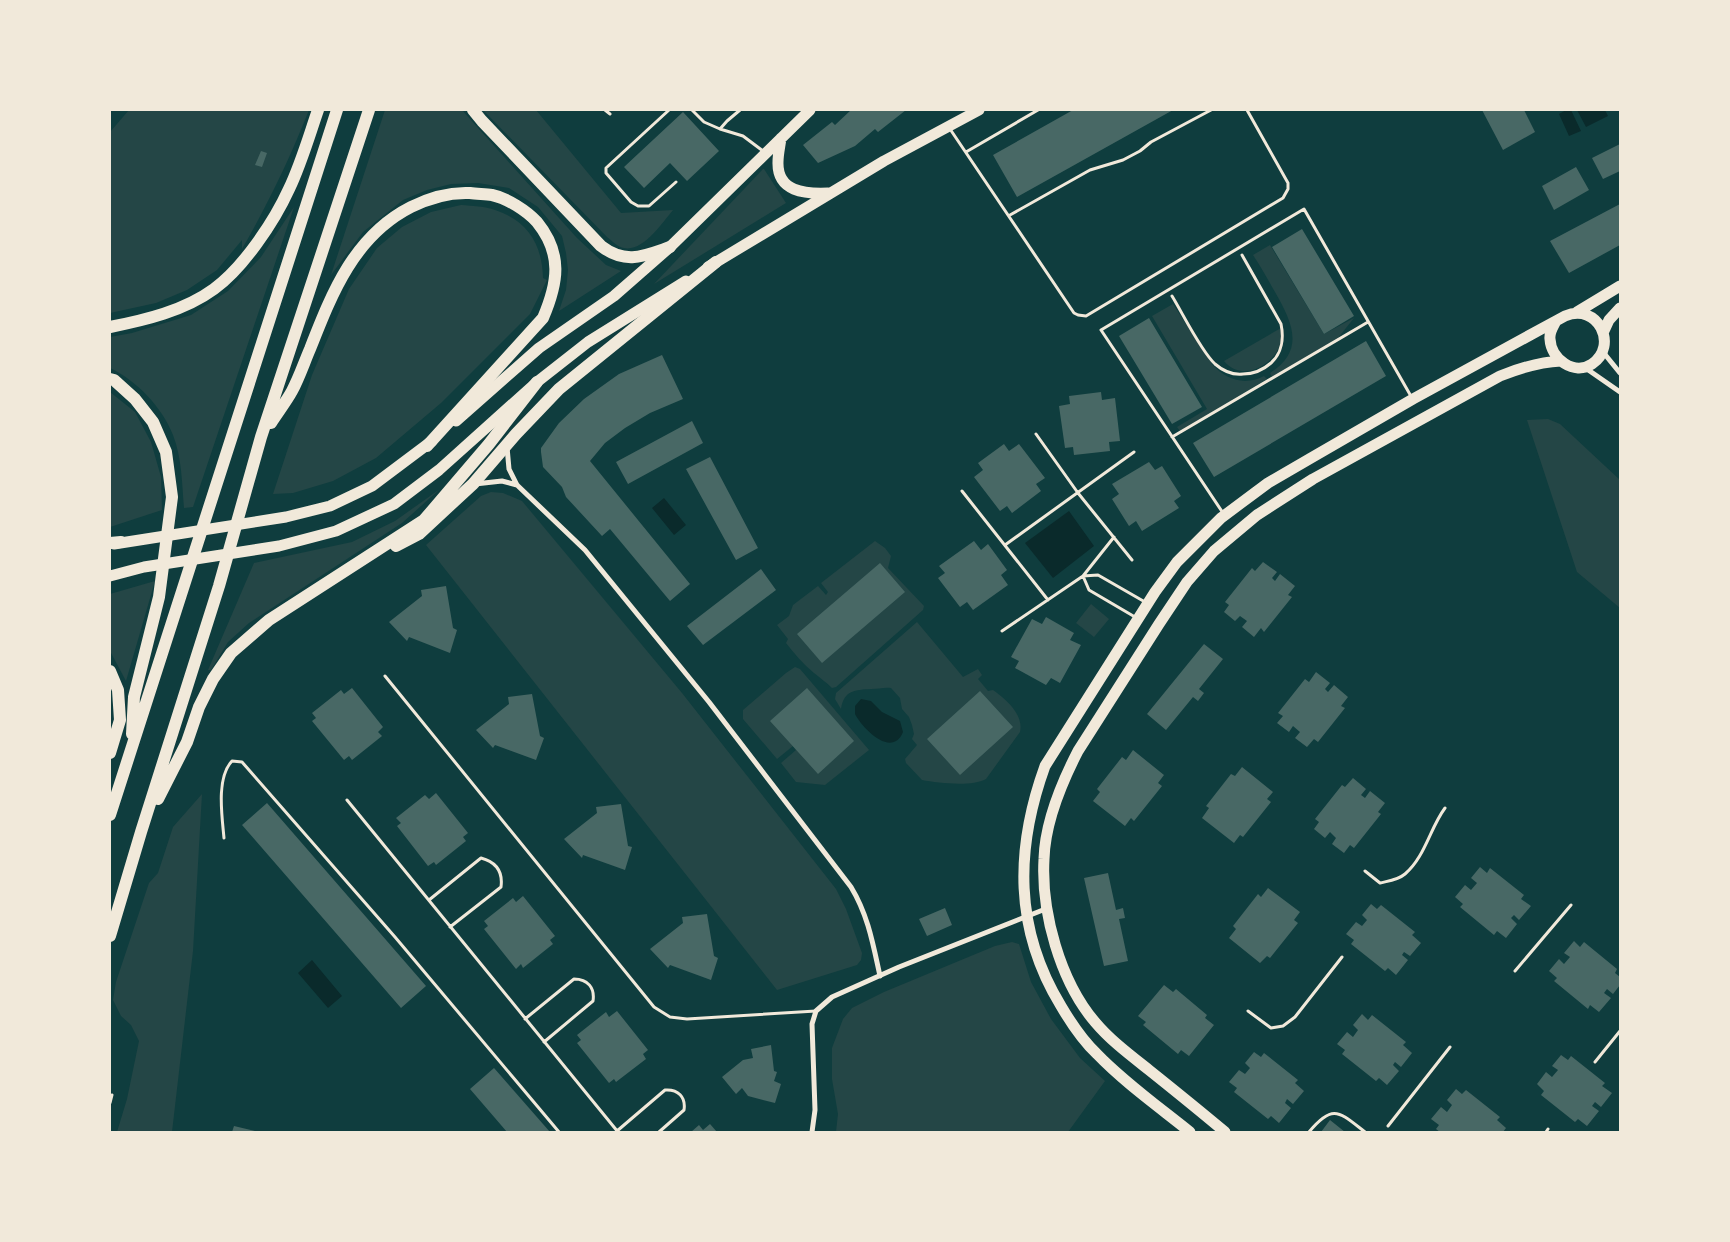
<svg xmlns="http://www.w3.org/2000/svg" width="1730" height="1242" viewBox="0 0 1730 1242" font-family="'Fira Sans Condensed',sans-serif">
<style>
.green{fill:#244646}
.water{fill:#0a2a2b}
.building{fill:#486865}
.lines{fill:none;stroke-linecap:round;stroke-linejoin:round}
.path{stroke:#f1e9da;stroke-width:3}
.service{stroke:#f1e9da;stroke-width:3}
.minor{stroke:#f1e9da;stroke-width:5}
.primary{stroke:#f1e9da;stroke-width:11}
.motorway{stroke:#f1e9da;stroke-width:12}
</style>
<rect width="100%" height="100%" fill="#0f3d3e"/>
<path class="green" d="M129,110H309C290,158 268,204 242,249V240L217,270L187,290L156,303L110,313V132Z
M385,110H462L577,238L606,265L621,271L559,311L566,290L568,270L566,253L562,236L538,207L509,188L478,183L451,184L427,190L403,200L363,232L331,275Z
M483,110H536L621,213L673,210C662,223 643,252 624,248C618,247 612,241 607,237Z
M764,169L786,203L654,284L763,169Z
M461,205C472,206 485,206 495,210C528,221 542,244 543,278L547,280L530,314L441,403L376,458L333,481L293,493L273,494L312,375L349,289L377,248L402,227L431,212Z
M294,207L193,507L184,508C182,484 182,458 173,435C162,407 137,381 110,368V337L132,333L191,315L228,291L261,257Z
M1270,245L1324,334L1354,318L1338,338L1272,377L1270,373C1306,350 1292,322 1275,292C1268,280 1261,267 1253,255Z
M1173,304L1212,364C1226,380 1245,386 1264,376L1267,379L1180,431L1177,427L1207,409L1152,316Z
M1281,328C1288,358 1245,387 1224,361Z
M110,392L135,412L151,442L161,477L162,510L110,527Z
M1548,419L1560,424L1620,480V608L1577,572L1527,420Z
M440,489L402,523L249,623L228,642L211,670H208L254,563L352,542L395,521Z
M491,492L503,493L522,501L682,693L836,889L846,909L862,953L861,960L857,965L777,990L426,545L481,496Z
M875,541L885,548L891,556L888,568L924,606L923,610L836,687L832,688C826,682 820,678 814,673C803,664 794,653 786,643L788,639L777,625L789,616L793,605L818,586L826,595L828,592L821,583Z
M155,581L126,681L110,651V594Z
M1091,604L1109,619L1094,637L1076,623Z
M917,622L963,677L978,669L982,675L978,679L988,691L993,690C1006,699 1024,715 1020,732L986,779C971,787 939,783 922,780L906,763L905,759L917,745L912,739L914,734L912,725L909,717L902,709L900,698L891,688C884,687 878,689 871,689C855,690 844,690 841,709L835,699L836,693Z
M795,667L800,669L869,750L825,785L796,782L781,763L796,750L793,746L777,759L743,719V710L786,673Z
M202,794L193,951L172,1132H117L127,1099L139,1041L131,1025L121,1016L113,1000L116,982L149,883L158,873L173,827Z
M1012,942L1019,944L1031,982L1051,1019L1080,1058L1105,1081L1068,1132H836L838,1114L832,1079V1048L843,1019L852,1008L884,992L995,946Z"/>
<path class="water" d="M1566,110H1571L1581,131L1569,136L1559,114Z
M1577,110H1605L1608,116L1586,127Z
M664,498L686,525L674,535L652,508Z
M1069,511L1094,546L1053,578L1025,543Z
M861,699L871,701L882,712L900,721L903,732C892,759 862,728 855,714V706Z
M312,960L342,996L328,1008L298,973Z"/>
<path class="building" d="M851,110H906L878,132L875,129L855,146L818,163L803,145L832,122L835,125Z
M1073,110H1173L1017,197L993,155Z
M1482,110H1524L1535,132L1503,150Z
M683,112L719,151L687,181L670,163L644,188L624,167Z
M1620,144V171L1603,179L1592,158Z
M261,151L267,153L262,167L255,165Z
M1576,167L1589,190L1554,210L1542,186Z
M1620,204V245L1569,273L1550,241Z
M1302,229L1354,316L1324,334L1272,247Z
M1149,318L1202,407L1172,424L1119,336Z
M1366,341L1386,376L1214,477L1193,443Z
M662,355L683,399L650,413L625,428L605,443L590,461L690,584L670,601L610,529L602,536L566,497L562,487L543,467L541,452V448L559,423L584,399L619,374Z
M1101,392L1102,400L1115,398L1120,441L1109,442L1110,451L1074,455L1073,447L1065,448L1059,406L1070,404L1069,396Z
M692,421L703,443L628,484L616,462Z
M1004,444L1009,451L1019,444L1045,478L1036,484L1041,491L1012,513L1007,506L1000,511L974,477L983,470L978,463Z
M710,457L758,548L736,560L686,469Z
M1149,462L1155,470L1162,466L1181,496L1174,501L1179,508L1142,531L1136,521L1129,526L1112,499L1119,494L1112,484Z
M974,541L981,550L988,544L1007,570L1001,575L1008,585L973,610L967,602L960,607L938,578L945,573L939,566Z
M1263,562L1277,572L1272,578L1275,581L1280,574L1295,586L1288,595L1292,597L1264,632L1261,628L1254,637L1242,627L1247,621L1240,616L1235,621L1224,612L1229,605L1225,602L1252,568L1255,571Z
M880,563L905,592L822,663L797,634Z
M761,569L776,590L703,645L687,626Z
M446,586L453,628L457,630L450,653L409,637L407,641L389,622L422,596L421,590Z
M1046,617L1074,633L1070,640L1081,645L1060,683L1051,678L1046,685L1015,668L1019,661L1011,657L1032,619L1042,624Z
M1204,644L1223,659L1199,689L1204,693L1198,701L1193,697L1166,730L1147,714Z
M1316,672L1330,683L1325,689L1328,692L1334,685L1348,697L1341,706L1345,708L1318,742L1314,739L1307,747L1295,738L1300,732L1293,726L1289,732L1277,723L1283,716L1278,713L1305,679L1309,682Z
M352,688L383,727L378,732L382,736L352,760L349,756L344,760L312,721L316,718L312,713L341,690L344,694Z
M807,688L854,741L818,774L770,721Z
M980,691L1013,727L960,775L927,739Z
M532,694L540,736L544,738L536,760L495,745L493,748L476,730L509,704L508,697Z
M1133,750L1164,775L1158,783L1162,786L1134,821L1131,818L1125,826L1093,801L1100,792L1097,789L1122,757L1126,760Z
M1242,767L1273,792L1267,799L1271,802L1243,837L1240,835L1234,843L1202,818L1209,808L1206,806L1231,774L1235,776Z
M1353,778L1366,789L1361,795L1365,798L1370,791L1385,803L1378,812L1381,814L1354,848L1350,845L1344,853L1332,844L1336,838L1330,832L1325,838L1314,829L1319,822L1315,819L1342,785L1345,787Z
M436,793L468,833L463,837L466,841L436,865L434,862L428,866L397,826L401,823L396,818L425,795L429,799Z
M267,803L426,986L401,1008L242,825Z
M621,804L628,846L632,847L625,870L583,855L582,858L564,839L597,813L596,807Z
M1480,867L1487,873L1490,868L1524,895L1521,899L1531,906L1519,920L1514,915L1511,918L1517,924L1506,938L1497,931L1494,935L1460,907L1463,904L1455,897L1465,885L1471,890L1477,883L1471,878Z
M1108,873L1116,910L1123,908L1125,918L1119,919L1128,961L1104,966L1084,878Z
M1268,888L1300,912L1294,920L1298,923L1270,958L1267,956L1260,963L1229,938L1236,929L1233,926L1258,894L1261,897Z
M523,896L555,936L550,940L553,944L523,968L521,964L516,969L484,929L488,926L484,921L513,898L516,902Z
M1371,904L1377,909L1381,905L1415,932L1412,935L1421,943L1410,956L1404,952L1402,955L1408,960L1396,975L1388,968L1385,971L1351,944L1354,940L1346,934L1356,922L1362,926L1367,920L1362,915Z
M945,908L952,925L927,936L919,919Z
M707,914L714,956L718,958L711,980L670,965L668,968L650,949L683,923L682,917Z
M1574,941L1580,947L1584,942L1617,969L1615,973L1620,977V985L1613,994L1607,989L1604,993L1611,998L1599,1012L1590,1005L1588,1009L1554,981L1557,978L1549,971L1559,959L1564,964L1570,957L1564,953Z
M1164,985L1173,992L1176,989L1207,1015L1205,1018L1214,1025L1189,1056L1181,1050L1178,1054L1143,1025L1146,1022L1138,1016Z
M617,1011L648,1050L643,1054L646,1059L616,1082L614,1079L609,1083L577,1043L581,1040L577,1035L606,1012L609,1017Z
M1362,1014L1368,1020L1372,1015L1406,1042L1403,1045L1412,1053L1401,1067L1395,1062L1393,1065L1399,1071L1387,1085L1379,1078L1376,1081L1342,1054L1345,1050L1337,1044L1347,1032L1353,1037L1358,1030L1353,1025Z
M771,1045L774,1071L777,1072L774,1081L781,1084L775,1103L748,1096L742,1088L736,1094L722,1077L743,1060L753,1058L751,1049Z
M1254,1052L1261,1057L1264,1053L1298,1080L1295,1083L1304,1091L1293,1104L1287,1099L1285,1103L1291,1108L1279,1123L1271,1116L1268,1119L1234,1092L1237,1088L1229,1082L1239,1070L1245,1074L1250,1068L1245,1063Z
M1561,1055L1568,1060L1571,1056L1605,1083L1602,1086L1612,1093L1601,1107L1595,1102L1592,1106L1599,1111L1587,1126L1578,1119L1575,1122L1541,1095L1544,1091L1537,1084L1546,1072L1552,1077L1558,1070L1552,1066Z
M494,1068L550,1132H507L470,1089Z
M1456,1089L1462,1094L1466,1090L1500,1117L1497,1120L1506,1128L1503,1132H1440L1436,1129L1439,1125L1431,1119L1441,1107L1447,1112L1452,1105L1447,1100Z
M1330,1120L1345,1132H1321Z
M710,1124L717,1132H691L699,1125L703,1130Z
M234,1126L255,1131V1132H232Z"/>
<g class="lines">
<path class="path" d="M1172,296C1183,314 1201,351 1215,364C1223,371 1233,375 1243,374C1254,374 1263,370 1271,363C1282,353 1284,338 1281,324L1242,255"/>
<path class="service" d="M605,110L610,114
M669,110L606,168V173L631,202L638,206H649L676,182
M692,110L704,122L720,129L743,136L763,151
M720,129L727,121L740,110
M950,129L1074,313L1078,315L1086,316L1283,198L1288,189V183L1247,110
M966,152L1038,110
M1010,215L1090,170L1123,160L1140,151L1151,142L1211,110
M1036,434L1078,493L1132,560
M1172,437L1368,322
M962,491L1048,600
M1223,513L1101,330L1304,209L1412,398
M1005,545L1134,452
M1083,576L1089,590L1135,617
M1083,576L1098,575L1145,602
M1002,631L1083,576L1114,537
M385,676L654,1007L670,1017L687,1019L816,1011
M347,800L618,1132
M224,838C222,816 216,778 232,761L242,762L395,937L559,1132
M1365,871L1380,883C1388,881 1398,880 1405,874C1425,857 1430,828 1445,808
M429,900L481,858C496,862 503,872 501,887L450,927
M1515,971L1571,905
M1248,1011L1271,1028L1283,1026L1295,1017L1342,957
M525,1019L574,979C588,979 595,988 593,1001L544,1042
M1595,1062L1620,1031
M110,1103L112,1095
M1388,1126L1450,1047
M617,1131L665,1090C678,1089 686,1097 684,1110L659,1132
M1309,1132C1333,1103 1339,1112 1365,1132
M1546,1132L1548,1129"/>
<path class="minor" d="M1603,352L1620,373
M1584,367L1620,392
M507,447L509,469L517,485L585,550L709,702L851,887C868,915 873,944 880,976
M475,484L502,481L517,485
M812,1132L815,1110L812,1024L816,1011L832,997L899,967L1048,908"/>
<path class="primary" d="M781,138C780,146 778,154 778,162C777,192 805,194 828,193
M708,267L884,161L979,110
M1577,312L1620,286
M1603,333L1609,320L1620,308
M456,421L539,348L614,296L670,247L810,110
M114,544L286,517L330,506L372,486L432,441
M110,576L144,567L279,546L336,531L394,504L439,470L537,382L588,342L686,281
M1190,1132C1159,1107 1125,1083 1097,1054C1082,1040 1071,1023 1061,1006C1014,929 1015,849 1045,766L1155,592L1177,562L1221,518L1268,483L1311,458L1413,399L1565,316C1598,302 1619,346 1592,364C1574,376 1551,359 1550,339C1549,332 1553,327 1556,321
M1225,1132C1200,1111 1174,1090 1149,1070C1130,1055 1110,1040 1095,1022C1060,981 1041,912 1044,859C1045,822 1061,784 1078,751L1159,624L1187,582L1214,551L1257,515L1313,479L1500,376C1520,368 1539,362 1561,361"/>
<path class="motorway" d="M473,110L482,121L601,246C626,265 644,256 670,247
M110,327C145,320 184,311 214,289C243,268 274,222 289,189C301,164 309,136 318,110
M110,379L114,380L135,399L153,422L166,452L172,497L159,597L134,697L132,734
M271,423C278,412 286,402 292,391C299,378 304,363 310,349C332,293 354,236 411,207C429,198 449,192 470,193C477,194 485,194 492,195C507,198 527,211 537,222C563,254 558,283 543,318L427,446
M110,543L121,542
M396,546L419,534L473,484L516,434L559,389L716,262
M110,671L118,690L120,720L110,753
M158,799L187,742L199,707L213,679L231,653L269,620L424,520L489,444L537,382
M110,815L337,110
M110,936L141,832L219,586L261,437L369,110"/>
</g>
<rect width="1730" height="1242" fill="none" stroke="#f1e9da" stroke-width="222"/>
</svg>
